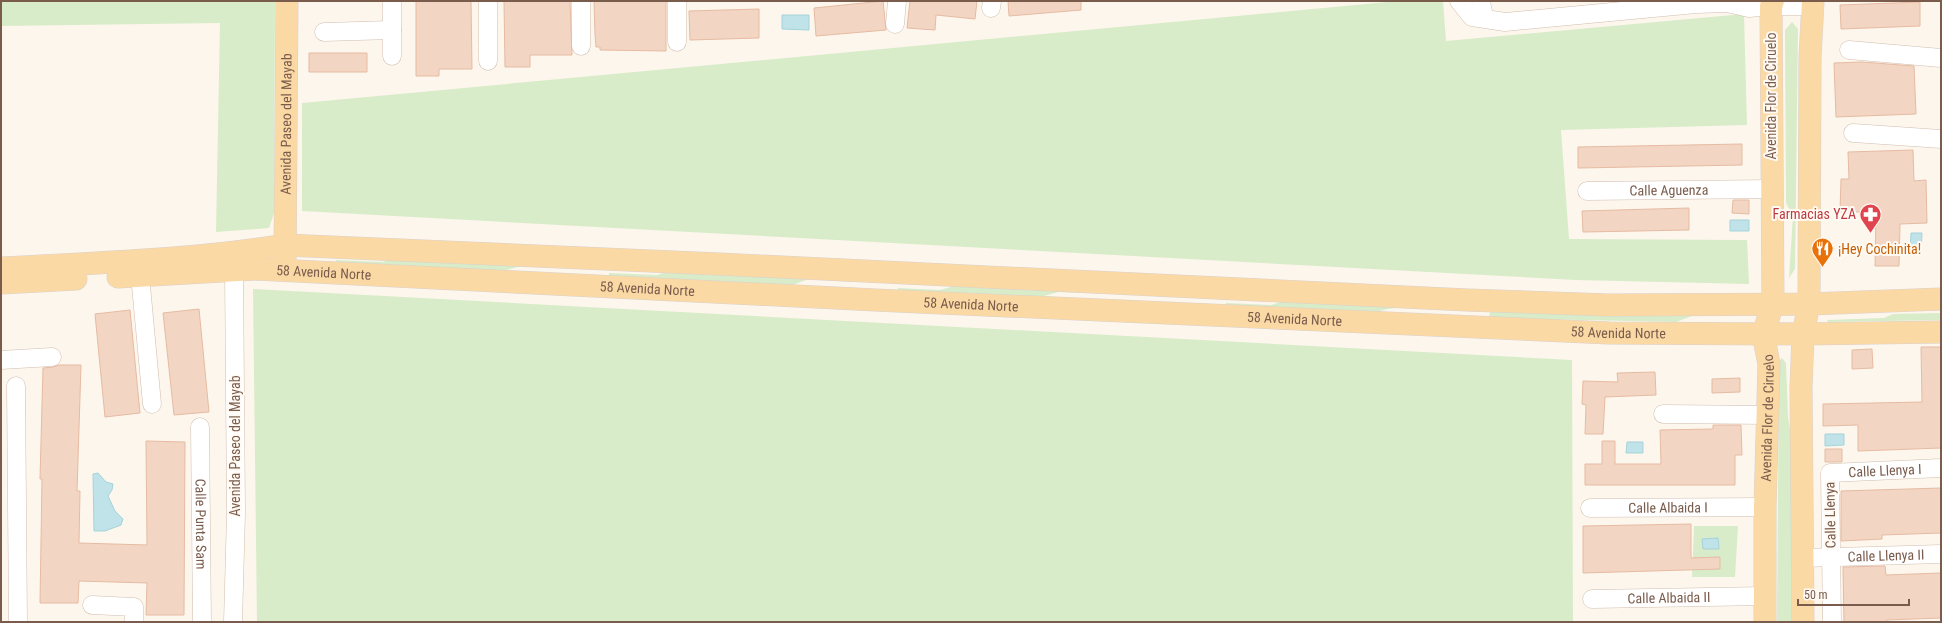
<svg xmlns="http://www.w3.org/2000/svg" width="1942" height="623" viewBox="0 0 1942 623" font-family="'Roboto Condensed',sans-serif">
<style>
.green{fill:#d8ecc9}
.water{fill:#bfe3e8;stroke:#a5d3da}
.building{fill:#f3d5c3;stroke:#e6bba3}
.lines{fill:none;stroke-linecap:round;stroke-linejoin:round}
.minor-casing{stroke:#d1beb0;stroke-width:19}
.major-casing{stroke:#dad1cd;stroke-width:23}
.minor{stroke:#fff;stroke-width:18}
.major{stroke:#fbd9a5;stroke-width:22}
.labels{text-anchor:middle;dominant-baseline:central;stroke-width:4;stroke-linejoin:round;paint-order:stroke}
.street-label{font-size:14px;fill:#7a5c4d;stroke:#fffaf3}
.health-label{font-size:14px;fill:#be3a42;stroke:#fffaf3;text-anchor:end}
.food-label{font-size:14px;fill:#c56008;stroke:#fffaf3;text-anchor:start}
</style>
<rect width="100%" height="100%" fill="#fdf6ec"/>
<path class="green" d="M1,1H275L274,213L269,228L216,232L220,23L1,26Z
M1398,1H1443L1446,41L1744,14L1747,125L1561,130L1569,239L1747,240L1749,284L1576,280L302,211V103Z
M1792,22L1798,29L1795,269L1789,278L1793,216L1786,203L1785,30Z
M398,256L521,266L503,271L336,263V260L383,262Z
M673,270L856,280V282L809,279L792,285L609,276V273L657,275Z
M958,285L1143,295L1058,292L1041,297L898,291V288L940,290Z
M253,289L1572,360L1573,622H257Z
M1286,300L1403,307L1387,309L1377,312L1226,306V303L1271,305Z
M1490,311L1747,314L1692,316L1676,322L1489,318Z
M1941,313V320L1828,322L1827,320L1884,318L1893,314Z
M1782,358L1786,363L1788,417L1791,435L1792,622H1777L1779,361Z
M1694,526H1738L1735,577H1692Z"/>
<path class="water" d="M782,15H809V30L782,29Z
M1730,220H1749V231H1730Z
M1911,233H1922L1921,253L1910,252Z
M1825,434H1844V445L1825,446Z
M1627,442H1643V453H1626Z
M98,473L106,482L113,484L112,490L108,496L115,511L123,519L121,525L105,531H94L93,474Z
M1718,538L1719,549H1703L1702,539Z"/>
<path class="building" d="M416,1H471L472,69H439V76H416Z
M504,1H570L572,55H530V67H505Z
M594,1H666V51L600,50V47H596L595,34Z
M883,1L886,30L816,36L814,8Z
M910,1H977L975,19L936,15L935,30L907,28Z
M1008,1H1081V10L1009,16Z
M1920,2V26L1841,29L1840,5Z
M759,9V38L690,40L689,11Z
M309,53H367V72H309Z
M1862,62L1914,66L1916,114L1836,117L1834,63Z
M1742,144V165L1578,168V147Z
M1913,150L1914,181L1926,180L1927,223L1900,224L1899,266H1875L1876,212H1840L1841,179H1849L1848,152Z
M1733,200H1749V214L1732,213Z
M1689,208V230L1583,232L1582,211Z
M199,309L209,412L174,415L163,313Z
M130,310L140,413L105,417L95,314Z
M1921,347H1941V448L1858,451V425L1823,426V404L1922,402Z
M1872,349L1873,368L1852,369V350Z
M59,365H81L77,491H80L79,543L147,545L146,441L185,442L184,615H146L147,583L79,581L78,603H40L42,479H40L43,368L53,367Z
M1655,372L1656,395L1605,397L1603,434H1585L1586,405L1582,404L1583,381L1618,382L1617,373Z
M1740,378V392L1712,393V379Z
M1713,425H1741L1742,455H1735V485H1585V464H1602V441H1615V464H1661L1660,430L1713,429Z
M1825,449H1842V462H1825Z
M1941,488V533L1882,535V539L1841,541V491Z
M1691,524V558L1720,557V569L1583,573V526Z
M1885,566L1886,575L1941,573V618L1886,620V622H1844L1843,567Z"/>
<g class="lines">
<defs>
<g id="minor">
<path d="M488,1V61"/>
<path d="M677,1V42"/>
<path d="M1459,1L1472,17L1505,22L1696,4L1727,3L1749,8L1771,6H1812"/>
<path d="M1481,1L1484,18"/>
<path d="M991,8L992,1"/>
<path d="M895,24L897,1"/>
<path d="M324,32L392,30"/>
<path d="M581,46V1"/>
<path d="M1849,50L1941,58"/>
<path d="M392,56V1"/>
<path d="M1853,133L1941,139"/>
<path id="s1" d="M1587,191L1771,189"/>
<path d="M140,275L152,404"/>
<path d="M1,360L52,357"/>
<path d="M16,386L18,622"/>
<path d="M1663,414L1767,415"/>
<path id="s2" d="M200,427L202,622"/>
<path id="s3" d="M1590,508L1765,507"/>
<path id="s4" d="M1801,558L1941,554"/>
<path id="s5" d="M1592,599L1765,596"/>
<path d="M92,605L134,607V622"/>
<path d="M233,622L236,514L234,270"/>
<path id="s6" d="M1832,622L1830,473L1941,468"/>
</g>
<g id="major">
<path id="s7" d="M285,260L287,1"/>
<path d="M1,268C96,263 191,260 285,245L719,264L1467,300L1608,305L1809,304L1941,299"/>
<path id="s8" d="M118,277L256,269L875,300L1609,333L1803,334L1941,332"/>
<path d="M1,283L76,279"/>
<path id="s9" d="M1765,622V507L1769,364L1763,334L1773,304L1771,6L1773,1"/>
<path d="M1803,622L1801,387L1803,334L1809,304L1810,58L1813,1"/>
</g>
</defs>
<use href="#minor" class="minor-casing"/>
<use href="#major" class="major-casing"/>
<use href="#minor" class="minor"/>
<use href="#major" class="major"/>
</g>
<defs>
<symbol id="pharmacy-pin" viewBox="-11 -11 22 30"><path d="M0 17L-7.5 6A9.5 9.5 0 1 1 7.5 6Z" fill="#e0444e" stroke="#fffaf3"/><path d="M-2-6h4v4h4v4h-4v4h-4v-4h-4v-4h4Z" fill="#fff"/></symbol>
<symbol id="restaurant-pin" viewBox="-11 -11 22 30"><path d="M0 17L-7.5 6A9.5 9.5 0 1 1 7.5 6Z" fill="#e8710a" stroke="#fffaf3"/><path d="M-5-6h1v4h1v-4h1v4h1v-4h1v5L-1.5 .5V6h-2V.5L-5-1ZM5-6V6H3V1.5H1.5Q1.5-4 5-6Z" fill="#fff"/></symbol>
</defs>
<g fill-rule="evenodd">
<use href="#pharmacy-pin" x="1858" y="202" width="25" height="34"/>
<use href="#restaurant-pin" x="1810" y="236" width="25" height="34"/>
</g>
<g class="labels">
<g class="street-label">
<text transform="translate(1771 96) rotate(-90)">Avenida Flor de Ciruelo</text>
<text stroke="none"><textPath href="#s7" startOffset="136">Avenida Paseo del Mayab</textPath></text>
<text stroke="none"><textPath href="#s1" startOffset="82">Calle Aguenza</textPath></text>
<text stroke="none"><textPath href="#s8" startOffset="206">58 Avenida Norte</textPath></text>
<text stroke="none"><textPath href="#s8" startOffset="530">58 Avenida Norte</textPath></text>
<text stroke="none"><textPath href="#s8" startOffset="854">58 Avenida Norte</textPath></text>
<text stroke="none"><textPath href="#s8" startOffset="1178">58 Avenida Norte</textPath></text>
<text stroke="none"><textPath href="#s8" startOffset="1502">58 Avenida Norte</textPath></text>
<text stroke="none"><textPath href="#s9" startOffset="204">Avenida Flor de Ciruelo</textPath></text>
<text transform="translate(235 446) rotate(-90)">Avenida Paseo del Mayab</text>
<text stroke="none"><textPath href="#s6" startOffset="204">Calle Llenya I</textPath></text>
<text stroke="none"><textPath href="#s3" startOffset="78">Calle Albaida I</textPath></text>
<text transform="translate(1830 515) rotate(-91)">Calle Llenya</text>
<text stroke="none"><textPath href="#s2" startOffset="97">Calle Punta Sam</textPath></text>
<text stroke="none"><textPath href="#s4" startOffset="85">Calle Llenya II</textPath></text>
<text stroke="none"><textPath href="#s5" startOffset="77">Calle Albaida II</textPath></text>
</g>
<g class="health-label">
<text x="1856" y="214">Farmacias YZA</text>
</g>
<g class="food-label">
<text x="1838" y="249">¡Hey Cochinita!</text>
</g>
</g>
<rect width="1942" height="623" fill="none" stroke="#7a5c4d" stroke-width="4"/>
<path d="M1798 599v6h111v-6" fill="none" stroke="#7a5c4d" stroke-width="2"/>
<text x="1804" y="599" font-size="12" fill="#7a5c4d" stroke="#fffaf3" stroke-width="3" paint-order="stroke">50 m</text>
</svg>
